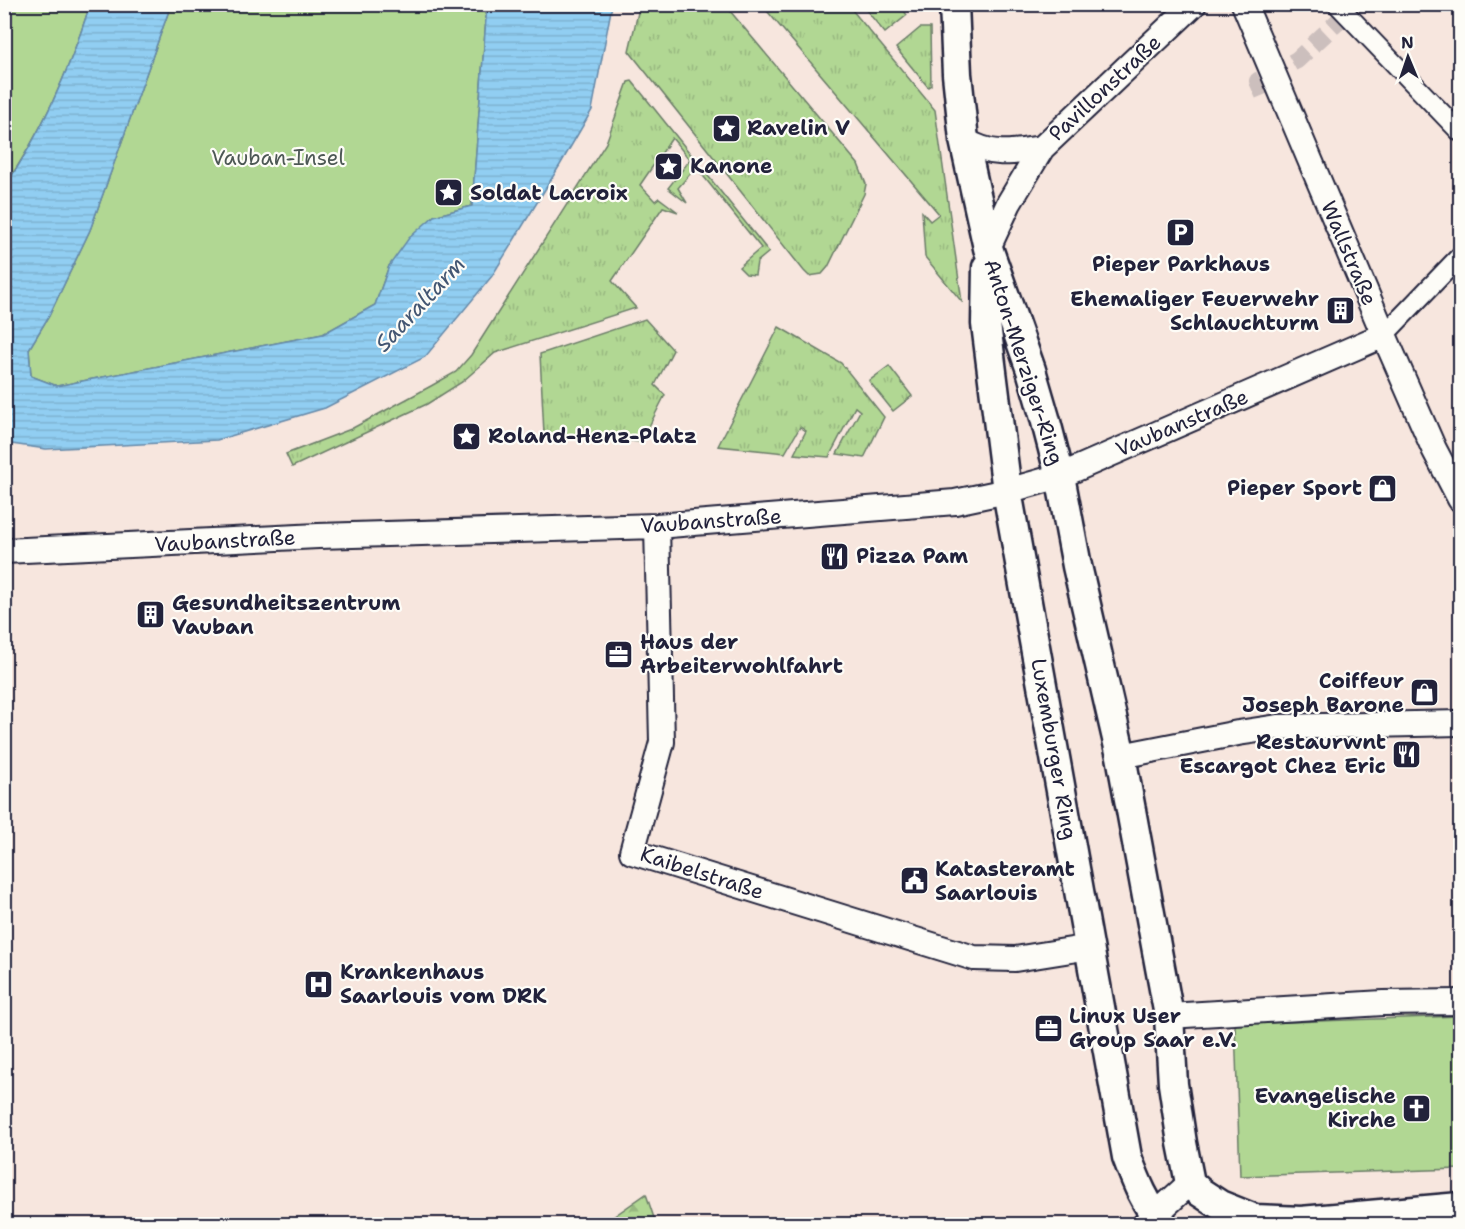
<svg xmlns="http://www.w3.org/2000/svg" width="1465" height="1229" viewBox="0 0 1465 1229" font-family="'Shantell Sans',sans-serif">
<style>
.grass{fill:url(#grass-tufts);stroke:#6a7c67;stroke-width:1.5}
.forest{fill:url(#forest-firs);stroke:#6a7c67;stroke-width:1.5}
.park{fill:#b1d793;stroke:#6a7c67;stroke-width:1.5}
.water{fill:url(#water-rules);stroke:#6589a9;stroke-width:1.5}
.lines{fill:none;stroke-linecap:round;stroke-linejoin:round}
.pedestrian-tunnel{stroke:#ccbfbd;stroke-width:18;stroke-dasharray:18 9;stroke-linecap:butt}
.pedestrian-casing{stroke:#22223b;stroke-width:22}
.minor-casing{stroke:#22223b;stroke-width:28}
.tertiary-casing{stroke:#22223b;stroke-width:33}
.pedestrian{stroke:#fdfcf7;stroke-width:18}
.minor{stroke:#fdfcf7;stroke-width:24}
.tertiary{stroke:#fdfcf7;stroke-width:28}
.labels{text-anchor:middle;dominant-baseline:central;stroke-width:4.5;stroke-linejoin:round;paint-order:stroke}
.street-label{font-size:21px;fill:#22223b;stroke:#fdfcf7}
.poi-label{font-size:21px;font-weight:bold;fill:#22223b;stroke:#fdfcf7;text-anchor:start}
.park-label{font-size:21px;fill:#4d5855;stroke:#fdfcf7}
.water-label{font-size:22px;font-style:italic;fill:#435672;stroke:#fdfcf7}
</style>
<defs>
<pattern id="grass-tufts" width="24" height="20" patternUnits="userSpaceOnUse" patternTransform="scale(1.5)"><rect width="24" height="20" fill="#b1d793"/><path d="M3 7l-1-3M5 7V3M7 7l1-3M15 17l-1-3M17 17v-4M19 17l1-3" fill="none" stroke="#98b880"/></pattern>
<pattern id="forest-firs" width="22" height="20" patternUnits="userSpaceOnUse" patternTransform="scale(1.5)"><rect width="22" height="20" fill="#b1d793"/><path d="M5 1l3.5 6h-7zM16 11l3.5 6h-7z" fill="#98b880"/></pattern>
<pattern id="water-rules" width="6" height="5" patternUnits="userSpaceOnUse" patternTransform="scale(1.5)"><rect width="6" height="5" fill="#91cef2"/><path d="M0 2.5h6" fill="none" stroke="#7db1d0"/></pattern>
</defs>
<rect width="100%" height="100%" fill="#f7e6de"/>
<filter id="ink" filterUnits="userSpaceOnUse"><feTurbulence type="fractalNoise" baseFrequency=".0167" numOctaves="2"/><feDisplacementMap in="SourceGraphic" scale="12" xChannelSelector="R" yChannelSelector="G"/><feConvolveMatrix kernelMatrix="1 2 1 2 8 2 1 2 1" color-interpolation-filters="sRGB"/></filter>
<g filter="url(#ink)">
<path class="grass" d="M640,4L725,5L858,164L866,184L864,194L828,267L822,274L809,276L804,271L629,51Z
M762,5H848L935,110L962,302L925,257L922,212L930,221L939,214Z
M862,5H900L907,15L885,33Z
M920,28H930L931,85L928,87L896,48Z
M632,81L769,252L757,262L755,275L746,274L739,267L761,248L696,167L678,188L687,203L668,188L690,160L672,138L640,185L655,201L659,198L678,212L663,207L612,281L636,308L495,353L462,382L427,404L292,467L286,454L351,429L431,386L456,372L471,355L606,143L628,82Z
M645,319L673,350L655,385L665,395L641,442L544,434L540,354Z
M779,327L841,363L884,417L864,458L837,454L860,411L855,407L829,457L794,454L806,431L800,427L785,453L718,446Z
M889,366L912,396L893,411L869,381Z"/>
<path class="forest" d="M646,1194L656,1224H603Z"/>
<path class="park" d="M5,5H90C70,68 43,131 5,185Z
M171,5H487L472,206L434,216L389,266L375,305L323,334L57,386L31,376L29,349L49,316L90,230Z
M1460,1016V1169L1240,1176L1235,1024Z"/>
<path class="water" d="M90,5H171L90,230L49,316L29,349L31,376L57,386L323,334L375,305L389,266L409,238L434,216L472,206L487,5H612L592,110L560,165L492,276L425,357L325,408L217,440L46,449L5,443V186C43,131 70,68 90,5Z"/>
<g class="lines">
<path class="pedestrian-tunnel" d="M1264,95L1258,81L1297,60L1346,14"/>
<defs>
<path id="pedestrian" d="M1337,4L1460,132
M1384,335L1460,256"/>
<path id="minor" d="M1244,4L1384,335L1434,449L1460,499
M964,140C991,157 1012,153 1042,148
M988,248L1009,203L1042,148L1194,4
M657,526L662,742L632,852L974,958L1015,959L1090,947
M4,551L318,536L657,526L955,502L1007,491L1060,476L1384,335
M1121,756L1238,733L1278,727L1460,723
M1169,1016L1383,1003L1460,1002
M1145,1224L1190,1183"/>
<path id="tertiary" d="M954,4L957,74L964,140L988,248L1031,370L1045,418L1060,476L1077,566L1121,756L1169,1016L1173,1084L1182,1143L1190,1183L1200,1192L1220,1205L1255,1219L1301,1221L1460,1207
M987,267L986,324L1007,491L1127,1157C1136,1181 1145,1205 1163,1224"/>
</defs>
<use href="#pedestrian" class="pedestrian-casing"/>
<use href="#minor" class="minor-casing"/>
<use href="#tertiary" class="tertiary-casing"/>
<use href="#pedestrian" class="pedestrian"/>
<use href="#minor" class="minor"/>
<use href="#tertiary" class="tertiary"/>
</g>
</g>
<defs>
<symbol id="sight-square" viewBox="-11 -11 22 22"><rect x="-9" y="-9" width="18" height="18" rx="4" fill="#22223b" stroke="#fdfcf7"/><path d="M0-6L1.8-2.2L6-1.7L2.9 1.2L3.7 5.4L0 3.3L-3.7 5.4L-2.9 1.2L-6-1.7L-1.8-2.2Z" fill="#fff"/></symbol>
<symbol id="parking-square" viewBox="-11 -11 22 22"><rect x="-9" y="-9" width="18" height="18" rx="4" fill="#22223b" stroke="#fdfcf7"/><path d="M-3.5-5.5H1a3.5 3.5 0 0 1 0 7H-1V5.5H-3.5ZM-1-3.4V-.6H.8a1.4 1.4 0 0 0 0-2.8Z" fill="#fff"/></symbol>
<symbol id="building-square" viewBox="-11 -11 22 22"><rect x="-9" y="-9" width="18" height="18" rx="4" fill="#22223b" stroke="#fdfcf7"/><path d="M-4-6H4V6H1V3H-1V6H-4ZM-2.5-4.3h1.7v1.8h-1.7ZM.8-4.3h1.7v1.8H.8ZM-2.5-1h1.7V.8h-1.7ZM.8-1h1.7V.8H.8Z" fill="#fff"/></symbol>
<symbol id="shop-square" viewBox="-11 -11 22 22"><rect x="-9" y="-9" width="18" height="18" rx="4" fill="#22223b" stroke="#fdfcf7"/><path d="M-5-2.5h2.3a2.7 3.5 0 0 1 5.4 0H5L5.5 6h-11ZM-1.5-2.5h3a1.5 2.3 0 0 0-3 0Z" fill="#fff"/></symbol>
<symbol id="restaurant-square" viewBox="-11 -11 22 22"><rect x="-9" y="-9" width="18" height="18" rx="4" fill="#22223b" stroke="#fdfcf7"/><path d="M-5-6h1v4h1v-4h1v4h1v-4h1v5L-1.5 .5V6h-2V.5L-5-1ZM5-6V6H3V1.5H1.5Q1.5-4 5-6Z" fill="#fff"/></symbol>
<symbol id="office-square" viewBox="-11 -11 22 22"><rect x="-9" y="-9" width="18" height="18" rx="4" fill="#22223b" stroke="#fdfcf7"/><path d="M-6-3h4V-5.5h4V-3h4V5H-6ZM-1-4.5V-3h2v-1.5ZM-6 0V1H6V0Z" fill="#fff"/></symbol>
<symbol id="civic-square" viewBox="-11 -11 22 22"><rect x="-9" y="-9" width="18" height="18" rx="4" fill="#22223b" stroke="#fdfcf7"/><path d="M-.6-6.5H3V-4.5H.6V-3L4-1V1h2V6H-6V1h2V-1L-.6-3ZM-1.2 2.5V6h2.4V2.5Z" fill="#fff"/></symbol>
<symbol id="hospital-square" viewBox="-11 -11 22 22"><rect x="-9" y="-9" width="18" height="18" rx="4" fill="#22223b" stroke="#fdfcf7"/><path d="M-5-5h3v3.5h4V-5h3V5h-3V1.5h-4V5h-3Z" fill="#fff"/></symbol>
<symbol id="church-square" viewBox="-11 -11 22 22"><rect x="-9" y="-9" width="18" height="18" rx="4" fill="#22223b" stroke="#fdfcf7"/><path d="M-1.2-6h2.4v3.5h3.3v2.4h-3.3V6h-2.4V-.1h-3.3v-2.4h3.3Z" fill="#fff"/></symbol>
</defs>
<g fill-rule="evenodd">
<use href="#sight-square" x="710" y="112" width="33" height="33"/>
<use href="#sight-square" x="652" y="150" width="33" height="33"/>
<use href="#sight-square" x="432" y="176" width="33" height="33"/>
<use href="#parking-square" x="1164" y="216" width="33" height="33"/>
<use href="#building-square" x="1324" y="294" width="33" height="33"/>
<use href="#sight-square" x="450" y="420" width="33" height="33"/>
<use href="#shop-square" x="1366" y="472" width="33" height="33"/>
<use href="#restaurant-square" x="818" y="540" width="33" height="33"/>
<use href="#building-square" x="134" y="598" width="33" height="33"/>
<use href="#office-square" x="602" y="638" width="33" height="33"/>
<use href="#shop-square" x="1408" y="676" width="33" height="33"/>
<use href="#restaurant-square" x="1390" y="738" width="33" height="33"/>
<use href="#civic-square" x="898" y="864" width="33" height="33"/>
<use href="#hospital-square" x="302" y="968" width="33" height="33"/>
<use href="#office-square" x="1032" y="1012" width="33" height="33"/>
<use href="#church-square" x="1400" y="1092" width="33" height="33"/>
</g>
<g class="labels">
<g class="street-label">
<text transform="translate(1105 88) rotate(-43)">Pavillonstraße</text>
<text transform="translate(1349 253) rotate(67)">Wallstraße</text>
<text transform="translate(1024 362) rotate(72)">Anton-Merziger-Ring</text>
<text transform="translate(1182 423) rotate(-23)">Vaubanstraße</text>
<text transform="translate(711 521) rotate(-4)">Vaubanstraße</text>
<text transform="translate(225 541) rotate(-3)">Vaubanstraße</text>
<text transform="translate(1054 749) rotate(80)">Luxemburger Ring</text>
<text transform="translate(702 873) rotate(18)">Kaibelstraße</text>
</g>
<g class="poi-label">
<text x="747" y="128">Ravelin V</text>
<text x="690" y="166">Kanone</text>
<text x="470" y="193">Soldat Lacroix</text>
<text x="1181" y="264" text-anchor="middle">Pieper Parkhaus</text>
<text x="1319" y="299" text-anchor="end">Ehemaliger Feuerwehr<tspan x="1319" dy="24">Schlauchturm</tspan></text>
<text x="488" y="436">Roland-Henz-Platz</text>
<text x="1362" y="488" text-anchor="end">Pieper Sport</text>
<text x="856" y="556">Pizza Pam</text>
<text x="172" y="603">Gesundheitszentrum<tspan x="172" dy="24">Vauban</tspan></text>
<text x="640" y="642">Haus der<tspan x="640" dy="24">Arbeiterwohlfahrt</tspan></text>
<text x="1404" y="681" text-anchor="end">Coiffeur<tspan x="1404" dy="24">Joseph Barone</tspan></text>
<text x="1386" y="742" text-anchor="end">Restaurwnt<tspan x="1386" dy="24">Escargot Chez Eric</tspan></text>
<text x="935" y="869">Katasteramt<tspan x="935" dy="24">Saarlouis</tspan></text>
<text x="340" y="972">Krankenhaus<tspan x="340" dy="24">Saarlouis vom DRK</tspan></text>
<text x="1069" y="1016">Linux User<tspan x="1069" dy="24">Group Saar e.V.</tspan></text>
<text x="1396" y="1096" text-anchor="end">Evangelische<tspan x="1396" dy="24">Kirche</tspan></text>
</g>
<g class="park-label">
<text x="278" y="158">Vauban-Insel</text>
</g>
<g class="water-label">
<text transform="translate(420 304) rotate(-47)">Saaraltarm</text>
</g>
</g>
<rect width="1465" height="1229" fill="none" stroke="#fdfcf7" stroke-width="24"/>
<rect x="12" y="12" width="1441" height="1205" fill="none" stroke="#22223b" stroke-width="2" filter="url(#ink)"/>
<g transform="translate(1408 57) rotate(358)" stroke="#fdfcf7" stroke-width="4.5" paint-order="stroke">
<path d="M0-4.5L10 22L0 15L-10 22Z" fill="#22223b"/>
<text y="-9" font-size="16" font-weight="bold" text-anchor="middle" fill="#22223b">N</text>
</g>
</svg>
